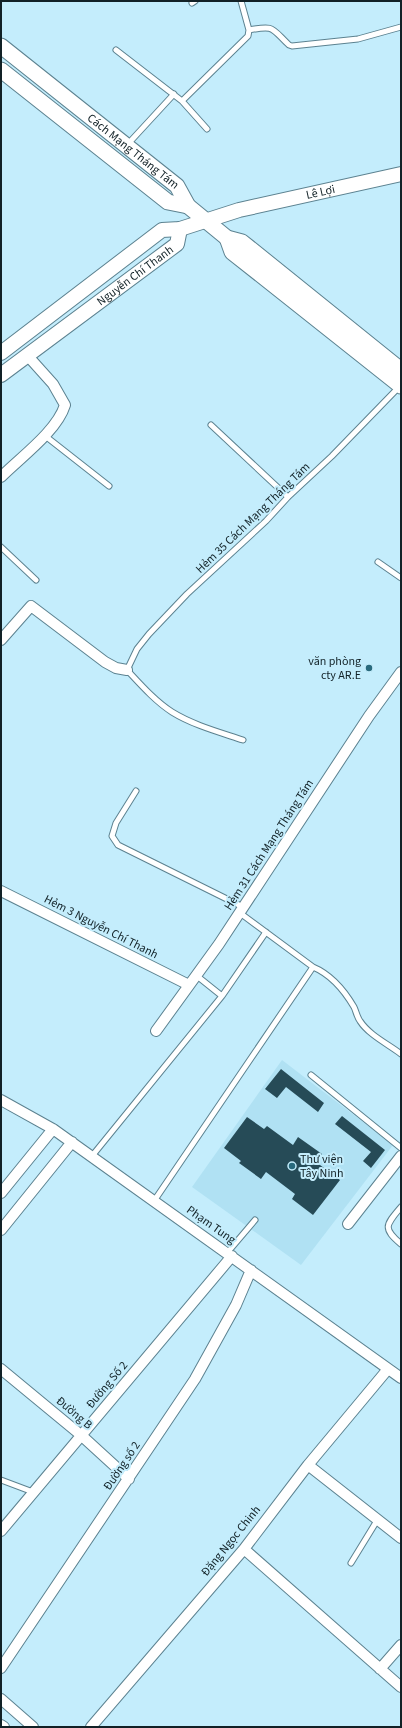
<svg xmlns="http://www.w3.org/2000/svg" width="402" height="1728" viewBox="0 0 402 1728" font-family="'Source Sans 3',sans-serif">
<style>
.built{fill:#b0e1f3}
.building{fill:#264b57}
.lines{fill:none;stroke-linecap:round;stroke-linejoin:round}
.lane-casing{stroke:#5c8290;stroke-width:7}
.street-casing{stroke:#5c8290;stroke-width:12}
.secondary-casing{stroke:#5c8290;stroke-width:16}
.primary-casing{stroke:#5c8290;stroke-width:17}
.lane{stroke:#fff;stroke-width:5}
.street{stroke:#fff;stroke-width:10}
.secondary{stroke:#fff;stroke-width:14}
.primary{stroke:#fff;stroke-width:15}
.poi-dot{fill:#296a7d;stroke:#c4edfc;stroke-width:1.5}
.labels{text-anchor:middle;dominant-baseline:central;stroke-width:4;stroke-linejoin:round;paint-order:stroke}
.street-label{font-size:12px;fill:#112126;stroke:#c4edfc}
.poi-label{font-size:12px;fill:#112126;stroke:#c4edfc;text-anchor:end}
</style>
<rect width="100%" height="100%" fill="#c4edfc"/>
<path class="built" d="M282,1060L393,1145L301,1265L192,1187Z"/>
<path class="building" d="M281,1069L324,1103L318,1112L286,1087L277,1098L265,1089Z
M342,1116L385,1150L371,1168L363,1161L371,1152L335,1124Z
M247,1117L264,1129L267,1126L293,1145L298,1137L322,1154L316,1162L340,1180L313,1215L292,1199L295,1194L266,1172L261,1179L239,1163L241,1161L224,1148Z"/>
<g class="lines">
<defs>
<path id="lane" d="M192,3L195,1
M249,30C275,25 271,28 289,45L292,46L358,39L401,27
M116,50L182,101L248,36L249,30L241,1
M182,101L207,129
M127,145L174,94
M211,425L288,497
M44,435L109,486
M1,547L36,580
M378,562L401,578
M243,740C219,732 193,725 172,712C155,701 141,685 127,670L137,649L149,634L187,594L266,521L288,497L332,456L400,386
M136,791L116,823L112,836L118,845L243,907
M240,913L313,967C332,975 344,990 354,1007C356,1011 357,1017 360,1021C369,1035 388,1044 401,1054
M197,976L222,996L266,932
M311,1075L401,1148
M92,1156L222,996
M154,1201L313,967
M401,1207C386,1225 382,1228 401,1244
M227,1253L255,1220
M1,1480L33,1492
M351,1563L378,1519"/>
<path id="street" d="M1,477C21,457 57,431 65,405L53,384L27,355
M1,640L31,606L105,662L116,668L127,670
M1,891L189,985
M156,1031L219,944L369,716L401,672
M1,1100L53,1129L401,1378
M1,1193L53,1129
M348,1224L401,1156
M1,1230L72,1142
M1,1369L82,1436L129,1479
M308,1465L401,1538
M1,1531L232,1256
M244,1549L401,1687
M1,1668L195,1379L236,1305L251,1270
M380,1669L401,1645
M1,1699L33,1727
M1,1725L4,1727
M91,1727L244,1549L308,1465L388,1369"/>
<g id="secondary">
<path id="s1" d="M1,353L162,230L180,229L239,210L401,174"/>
<path id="s2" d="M1,375L177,244L180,229"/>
</g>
<g id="primary">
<path id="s3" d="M1,46L177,186L188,206L227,238L242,242L401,370"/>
<path d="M1,70L168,202L188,206"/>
<path d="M227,238L232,252L401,386"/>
</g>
</defs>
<use href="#lane" class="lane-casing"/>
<use href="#street" class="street-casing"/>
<use href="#secondary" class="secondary-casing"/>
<use href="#primary" class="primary-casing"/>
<use href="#lane" class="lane"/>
<use href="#street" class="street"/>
<use href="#secondary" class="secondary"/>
<use href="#primary" class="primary"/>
</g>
<g class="poi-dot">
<circle cx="369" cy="668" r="4"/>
<circle cx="292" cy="1166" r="4"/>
</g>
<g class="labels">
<g class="street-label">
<text stroke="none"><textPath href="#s3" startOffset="169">Cách Mạng Tháng Tám</textPath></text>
<text stroke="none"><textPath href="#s1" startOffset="366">Lê Lợi</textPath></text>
<text stroke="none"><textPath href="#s2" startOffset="167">Nguyễn Chí Thanh</textPath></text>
<text transform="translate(253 518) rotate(-44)">Hẻm 35 Cách Mạng Tháng Tám</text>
<text transform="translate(269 845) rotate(-57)">Hẻm 31 Cách Mạng Tháng Tám</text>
<text transform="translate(101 927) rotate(27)">Hẻm 3 Nguyễn Chí Thanh</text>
<text transform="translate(211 1225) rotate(35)">Phạm Tung</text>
<text transform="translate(107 1385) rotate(-50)">Đường Số 2</text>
<text transform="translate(74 1413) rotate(40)">Đường B</text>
<text transform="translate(122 1466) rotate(-56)">Đường số 2</text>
<text transform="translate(231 1541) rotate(-51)">Đặng Ngọc Chinh</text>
</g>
<g class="poi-label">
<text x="361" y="661">văn phòng<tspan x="361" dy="14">cty AR.E</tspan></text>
<text x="300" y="1159" text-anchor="start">Thư viện<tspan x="300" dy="14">Tây Ninh</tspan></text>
</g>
</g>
<rect width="402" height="1728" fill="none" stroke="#112126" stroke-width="4"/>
</svg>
